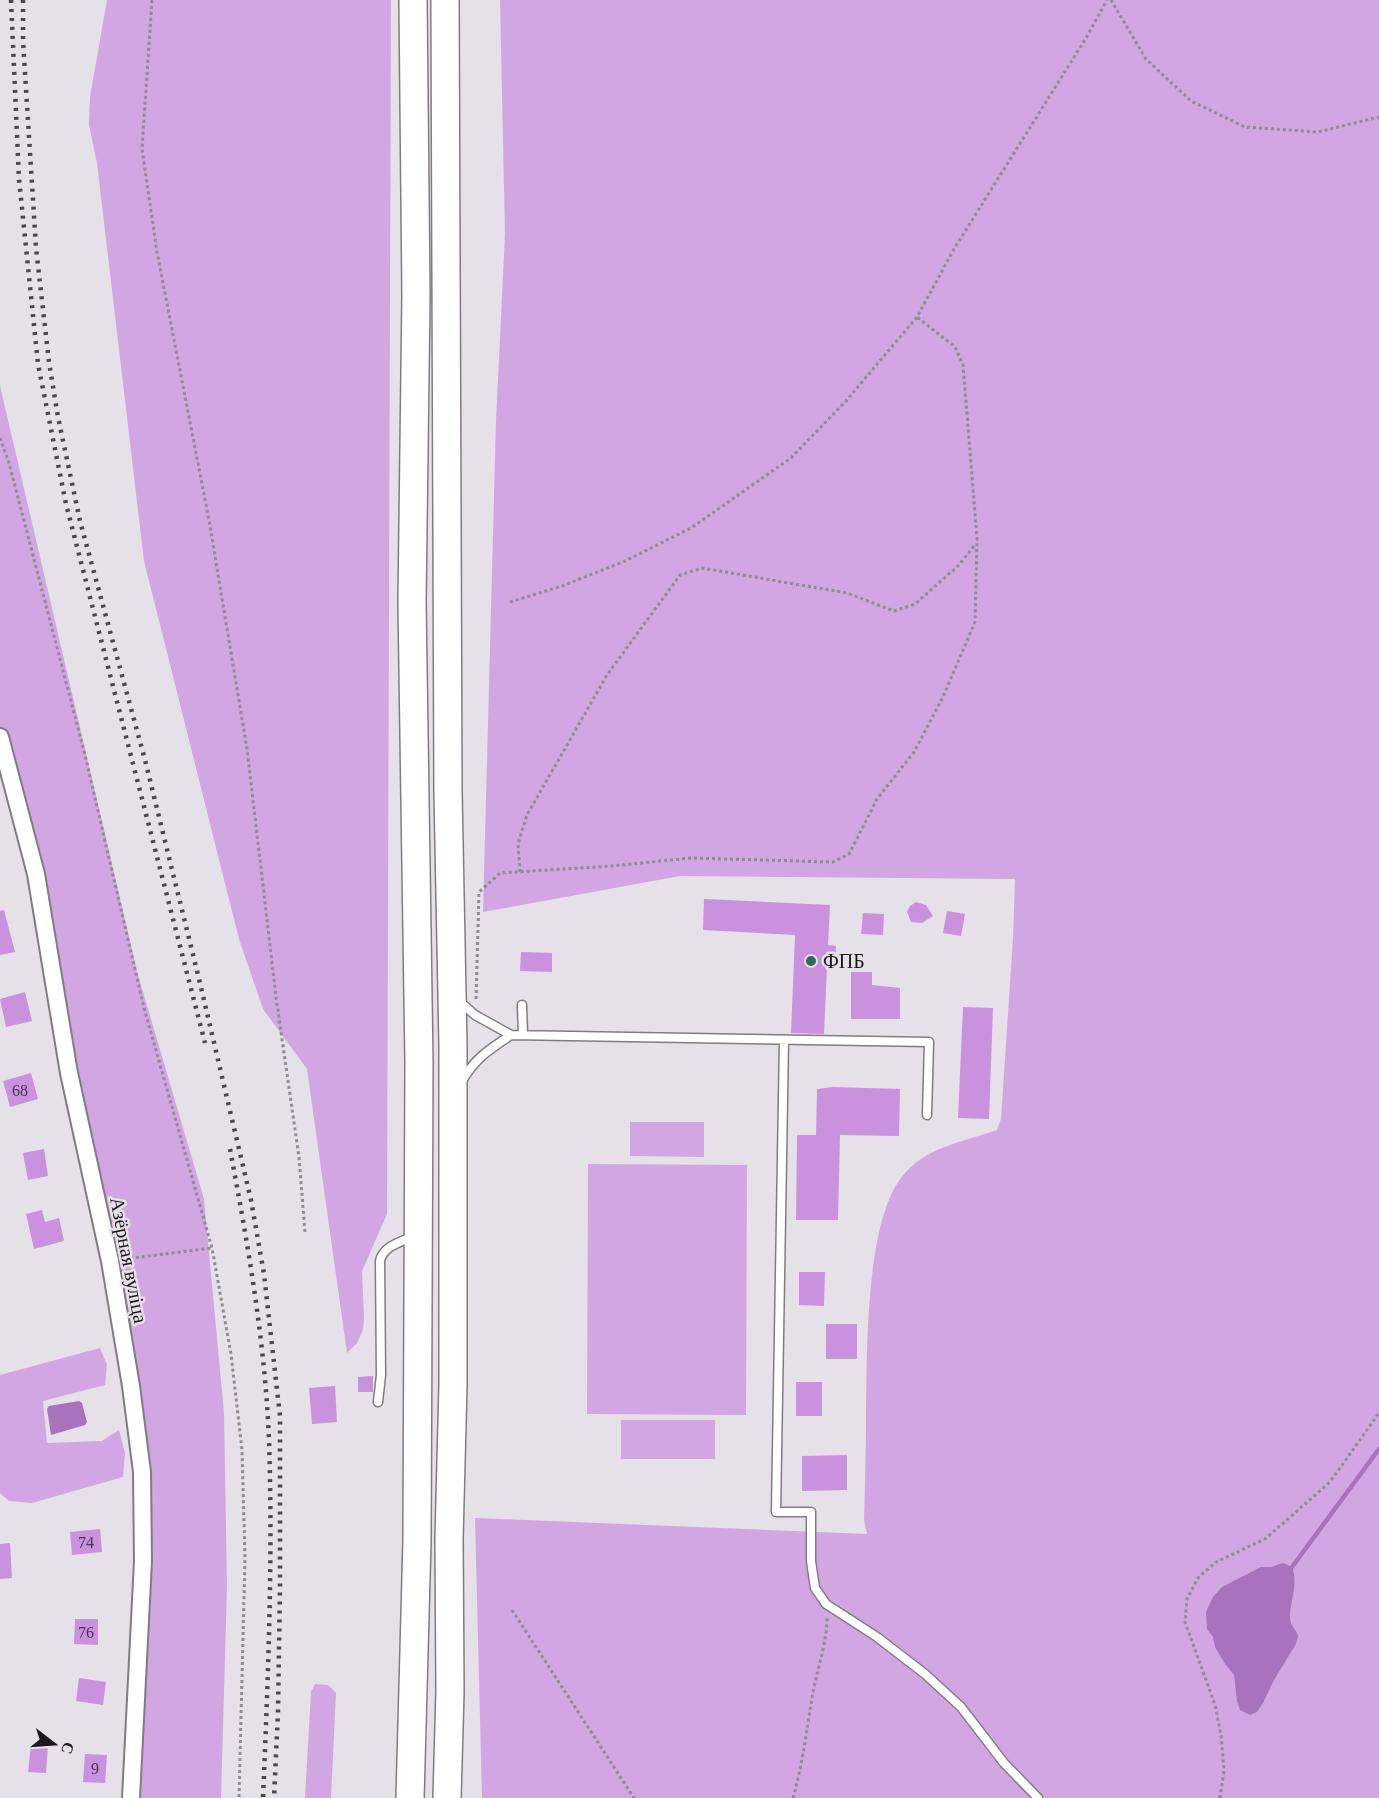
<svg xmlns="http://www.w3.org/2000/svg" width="1379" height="1798" viewBox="0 0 1379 1798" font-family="Georgia,serif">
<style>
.green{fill:#d2a6e2}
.water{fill:#a972bd}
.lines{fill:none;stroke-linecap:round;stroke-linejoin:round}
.stream{stroke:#a972bd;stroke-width:4.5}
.building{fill:#ca91de}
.service-casing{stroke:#817c83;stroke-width:11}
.minor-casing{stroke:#817c83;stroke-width:20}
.trunk-casing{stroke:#817c83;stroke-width:30}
.path{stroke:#8f8b90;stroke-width:3;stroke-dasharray:3 3;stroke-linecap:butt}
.service{stroke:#fff;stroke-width:8}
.minor{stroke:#fff;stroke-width:16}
.trunk{stroke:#fff;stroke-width:27}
.rail{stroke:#4a474b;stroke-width:4.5;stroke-dasharray:3 6;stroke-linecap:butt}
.poi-dot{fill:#2f6b55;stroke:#e6e0e8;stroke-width:2}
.labels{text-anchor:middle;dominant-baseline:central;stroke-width:5;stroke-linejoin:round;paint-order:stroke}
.number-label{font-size:16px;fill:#46364c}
.poi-label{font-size:20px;fill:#1a181b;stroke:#e6e0e8;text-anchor:start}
.street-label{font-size:20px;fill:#1a181b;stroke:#e6e0e8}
</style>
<rect width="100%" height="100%" fill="#e6e0e8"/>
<path class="green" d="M107,0H391L387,1214L362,1271L364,1318L363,1330L357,1343L347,1353L307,1069L263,1009L239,939L144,561L97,163L89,125L90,97Z
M500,0H1379V1798H482L475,1518L867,1534L864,1520C865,1485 866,1450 866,1415C867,1355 865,1225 901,1178C924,1147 963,1142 997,1130L1001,1119L1013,938L1015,879L680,876L483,912L496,421L505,234Z
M0,386L138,975L204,1199L224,1413L227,1587L221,1798H133L142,1472L110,1261L0,737Z
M630,1122H704V1157L630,1156Z
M588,1164L747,1165L746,1415L587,1414Z
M100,1348L107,1365L105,1385L43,1401L47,1443L102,1441L119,1430L125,1453L123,1477L32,1503L9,1501L0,1493V1375Z
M621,1420H715V1459H621Z
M315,1684L328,1685L336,1693L331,1798H305L311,1692Z"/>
<path class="water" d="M79,1401L82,1403L87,1422L85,1425L51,1435L47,1409L49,1406Z
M1283,1563L1292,1567C1300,1588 1286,1608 1291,1623C1293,1628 1297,1631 1298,1636L1296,1644L1274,1680L1263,1703L1257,1712L1250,1715L1240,1710L1237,1701L1234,1675L1225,1664L1215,1647L1213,1637L1207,1629L1206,1612L1213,1597L1222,1587L1261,1567H1271Z"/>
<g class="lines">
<path class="stream" d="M1292,1567L1379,1449"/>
</g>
<path class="building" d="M704,899L830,905L828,945L836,946L835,968L827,967L824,1034L791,1033L795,935L703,930Z
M916,902L926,905L933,916L922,923L911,922L907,912L910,906Z
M4,910L15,952L0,955V911Z
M947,911L965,914L961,936L943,933Z
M863,913L884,914L883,935L861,934Z
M521,952L552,953V972L520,971Z
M851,972H872V985L900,988V1019H851Z
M25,992L32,1021L6,1027L0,999Z
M963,1007L993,1008L989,1119L958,1118Z
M31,1073L38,1099L10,1107L3,1081Z
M833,1087L900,1089L899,1136L840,1135L838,1220H796L797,1135H816L817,1089Z
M44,1149L48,1176L28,1180L23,1153Z
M42,1210L45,1222L59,1218L64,1241L34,1249L26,1214Z
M799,1272H825L824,1306L799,1305Z
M826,1324H857V1359H826Z
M373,1376V1392H358V1377Z
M796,1382H822V1416H796Z
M335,1386L337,1422L312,1424L309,1388Z
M847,1455V1490L802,1491V1456Z
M100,1529L102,1552L72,1555L70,1532Z
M10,1543L12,1578L0,1579V1544Z
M75,1619H98V1645L74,1644Z
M79,1678L106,1682L103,1705L76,1701Z
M31,1745L48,1746L46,1773L28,1772Z
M85,1754L107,1755L105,1783L83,1782Z"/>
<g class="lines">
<defs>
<path id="service" d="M458,1000L475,1015L511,1035L929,1042L927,1115
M522,1005L523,1035
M784,1040L776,1512H811V1561L815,1588L826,1604L877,1637L925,1674L961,1707L1004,1763L1038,1798
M462,1081C475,1058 490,1049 511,1035
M378,1402L381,1375L380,1261C383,1246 401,1242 414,1236"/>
<path id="minor" d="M0,737L36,874L69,1073L110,1261L131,1386L142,1472L143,1561L131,1798"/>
<path id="trunk" d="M445,0L448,793L453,1045V1385L449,1539L450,1692L447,1798
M410,1798L417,1541L419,1063L412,602L416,295L413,0"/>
</defs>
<use href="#service" class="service-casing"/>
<use href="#minor" class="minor-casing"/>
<use href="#trunk" class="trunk-casing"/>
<path class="path" d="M152,0L142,149L157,252L209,520L247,749L276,997L299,1157L305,1233
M1111,0L1146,59L1191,101L1245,127L1318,132L1379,117
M0,438L9,463L85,755L144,1008L212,1248L231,1354L242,1450L245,1558L239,1798
M510,602L562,586L625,561L691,528L791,458L846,401L917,317L954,249L1086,38L1107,0
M520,872L518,844L527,815L607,675L680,575L702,568L847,593L894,611L915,604L958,566L975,545
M476,999L479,892L500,873L612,866L691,858L833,862L849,854L877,799L914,752L943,697L975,622L977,538L963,365L955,347L917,317
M124,1259L212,1248
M512,1610L634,1798
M793,1798C803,1763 807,1727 813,1692C818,1667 827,1642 827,1617
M1220,1798L1224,1770L1221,1735L1215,1705L1185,1622L1187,1599L1198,1578L1216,1562L1265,1539L1330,1482L1379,1413"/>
<use href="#service" class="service"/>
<use href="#minor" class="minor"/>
<use href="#trunk" class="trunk"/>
<path class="rail" d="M11,0L19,179L38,364L66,504L205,1043
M23,0V41L36,248L49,362L58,417L80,521L145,760L199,979L251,1200L264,1274L280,1416V1586L278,1712L274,1798
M230,1149C248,1245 265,1342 269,1440C273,1560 268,1679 263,1798"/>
</g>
<circle class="poi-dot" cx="811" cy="961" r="6"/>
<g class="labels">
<g class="number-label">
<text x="20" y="1090">68</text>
<text x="86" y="1542">74</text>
<text x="86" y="1632">76</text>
<text x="95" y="1768">9</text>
</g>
<g class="poi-label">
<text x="823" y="961">ФПБ</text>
</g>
<g class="street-label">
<text transform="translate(129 1260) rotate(79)">Азёрная вуліца</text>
</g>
</g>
<g transform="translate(54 1744) rotate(107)" stroke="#e6e0e8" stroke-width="4.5" paint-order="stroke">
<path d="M0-4.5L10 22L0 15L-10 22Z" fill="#1a181b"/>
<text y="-9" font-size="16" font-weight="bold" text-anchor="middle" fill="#1a181b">С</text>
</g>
</svg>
